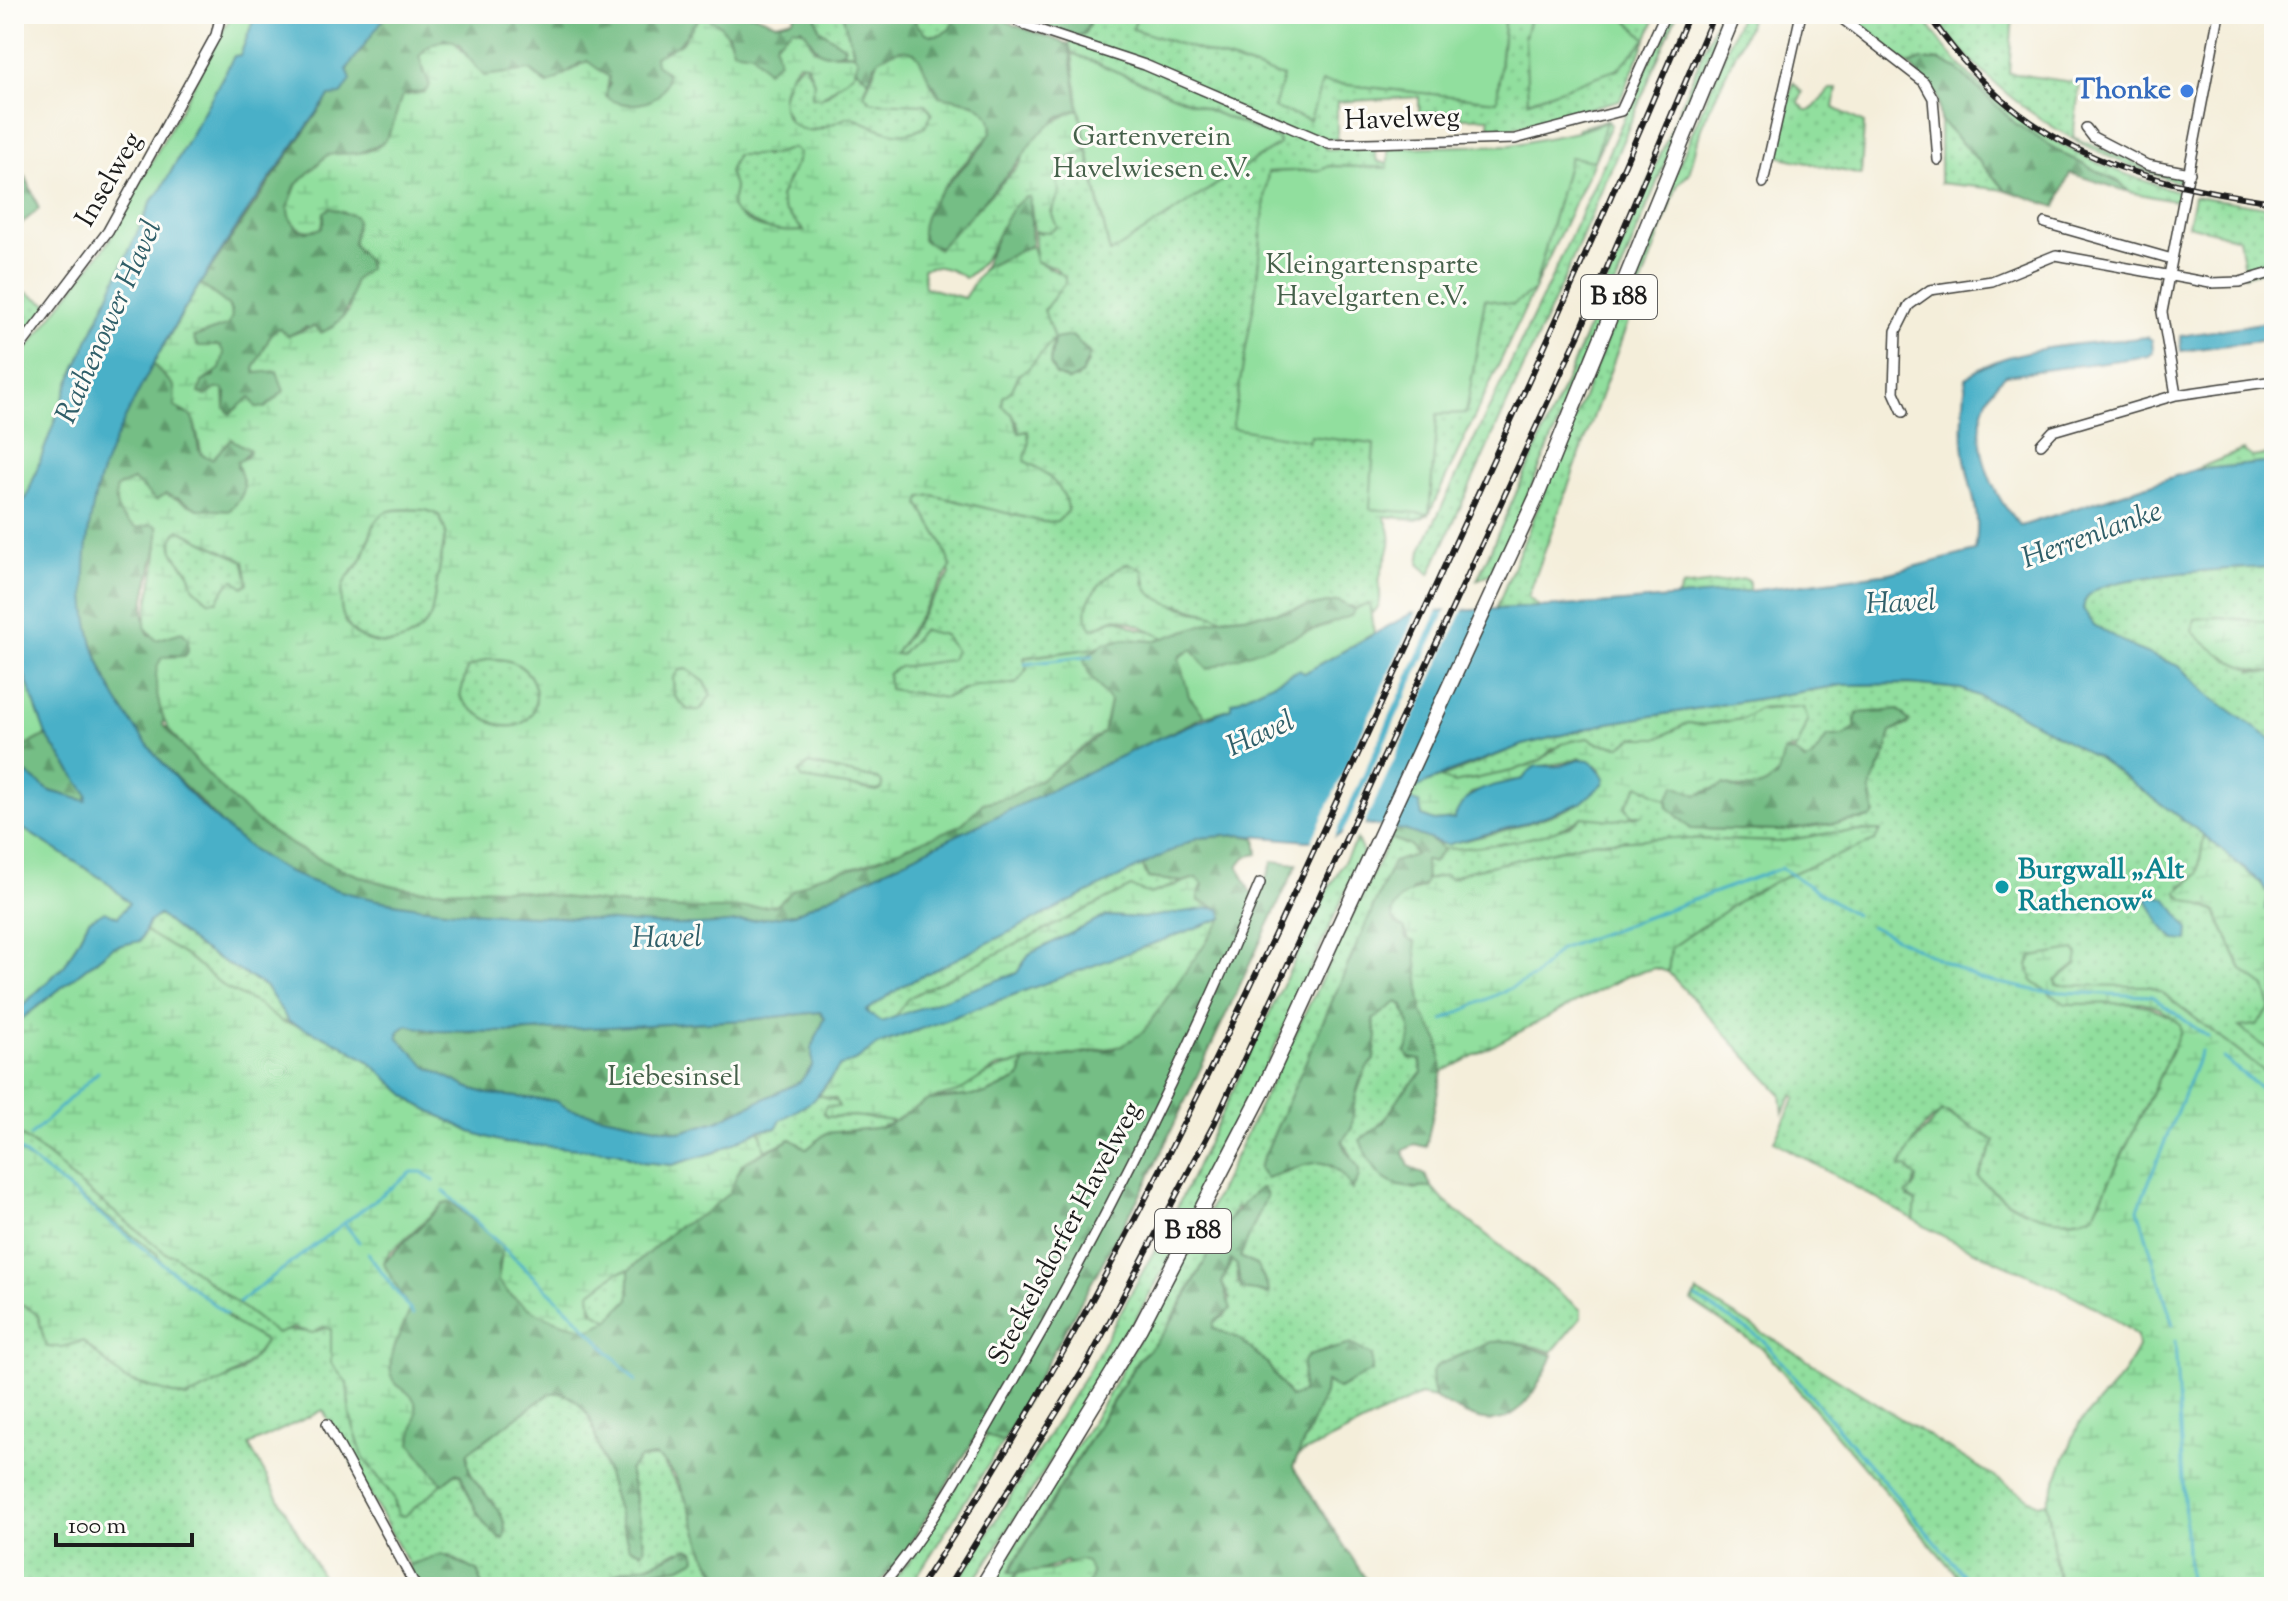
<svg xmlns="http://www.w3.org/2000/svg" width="2288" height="1601" viewBox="0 0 2288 1601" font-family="'Sorts Mill Goudy',serif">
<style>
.grass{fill:url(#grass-dots);stroke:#567e5d;stroke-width:2;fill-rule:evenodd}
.forest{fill:url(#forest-firs);stroke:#486d50;stroke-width:2}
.wetland{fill:url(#wetland-marsh);stroke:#567e5d;stroke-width:2;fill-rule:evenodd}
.garden{fill:#91df9e;stroke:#567e5d;stroke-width:2}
.water{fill:#49b0c8;stroke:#326672;stroke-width:2;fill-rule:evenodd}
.pier{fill:#f4eeda}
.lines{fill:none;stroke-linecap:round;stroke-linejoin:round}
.stream{stroke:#49b0c8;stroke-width:3}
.street-casing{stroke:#3c3c38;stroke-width:12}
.primary-casing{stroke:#3c3c38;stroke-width:17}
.street{stroke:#fff;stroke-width:9}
.primary{stroke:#fff;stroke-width:14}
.rail-casing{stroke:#1c1c1c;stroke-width:6}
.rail{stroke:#fdfcf7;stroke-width:3;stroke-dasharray:9;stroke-linecap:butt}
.shop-dot{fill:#3f7fe0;stroke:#fdfcf7;stroke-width:3}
.culture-dot{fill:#0f9aa8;stroke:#fdfcf7;stroke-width:3}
.labels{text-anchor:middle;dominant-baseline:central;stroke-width:6;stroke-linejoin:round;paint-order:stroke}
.shield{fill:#fdfcf7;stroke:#605f5e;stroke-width:2}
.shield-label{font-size:26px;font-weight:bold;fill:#1c1c1c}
.shop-label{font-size:28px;font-weight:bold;fill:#366cbe;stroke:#fdfcf7;text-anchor:end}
.street-label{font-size:28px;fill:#1c1c1c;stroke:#fdfcf7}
.park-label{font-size:28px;fill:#45604a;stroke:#fdfcf7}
.culture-label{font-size:28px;font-weight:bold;fill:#0d838f;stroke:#fdfcf7;text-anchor:start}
.water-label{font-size:30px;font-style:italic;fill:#305f69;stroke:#fdfcf7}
</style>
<defs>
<pattern id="grass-dots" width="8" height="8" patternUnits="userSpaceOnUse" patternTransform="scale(2)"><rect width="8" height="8" fill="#91df9e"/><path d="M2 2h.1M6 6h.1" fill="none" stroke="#7cbf88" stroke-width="1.8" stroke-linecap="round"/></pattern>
<pattern id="forest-firs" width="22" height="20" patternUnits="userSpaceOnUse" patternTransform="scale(2)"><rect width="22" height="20" fill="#74be85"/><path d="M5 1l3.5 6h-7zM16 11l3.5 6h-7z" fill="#5e9a6c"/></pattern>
<pattern id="wetland-marsh" width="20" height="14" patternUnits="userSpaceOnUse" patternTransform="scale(2)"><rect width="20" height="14" fill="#91df9e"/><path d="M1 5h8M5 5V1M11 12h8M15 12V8" fill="none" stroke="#7cbf88"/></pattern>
</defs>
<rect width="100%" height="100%" fill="#fdfcf7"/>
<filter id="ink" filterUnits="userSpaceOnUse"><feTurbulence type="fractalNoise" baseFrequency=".0125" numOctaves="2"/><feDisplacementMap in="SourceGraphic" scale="16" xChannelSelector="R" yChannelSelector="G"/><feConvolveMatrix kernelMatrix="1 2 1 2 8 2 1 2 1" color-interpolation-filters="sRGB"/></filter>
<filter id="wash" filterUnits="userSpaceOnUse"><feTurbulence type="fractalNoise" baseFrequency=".006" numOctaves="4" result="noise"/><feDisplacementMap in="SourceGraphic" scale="32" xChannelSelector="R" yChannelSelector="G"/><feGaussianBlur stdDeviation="1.8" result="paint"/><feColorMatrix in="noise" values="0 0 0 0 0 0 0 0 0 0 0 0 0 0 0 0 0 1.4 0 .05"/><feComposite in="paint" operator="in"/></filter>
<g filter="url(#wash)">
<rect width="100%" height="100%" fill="#f4eeda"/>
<path class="grass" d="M815,14H843L854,54L843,52L845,47L819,29Z
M910,14H952L955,17L950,29C930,43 920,31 910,14Z
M1089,14H1138L1133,29L1283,77L1309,120L1321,82L1497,101L1505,14H1531L1525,38L1529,101L1581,81L1646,39L1621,14H1656L1653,24L1620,100L1490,134L1489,118H1461L1460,112L1419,113V97L1337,102V139L1327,138L1325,149L1374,148L1377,161L1388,164L1389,168L1329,166L1321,170L1268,172L1255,297L1309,441L1311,436L1374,444L1429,514L1437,414L1466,413L1485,299L1534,290L1570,156L1605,121L1577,132L1578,128L1607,120L1611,125L1429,514L1417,520L1384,516C1398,546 1386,550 1380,577C1377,592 1386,600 1373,613L1369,604L1355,609L1352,606L1222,618L1179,605L1164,604L1147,590L1145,577L1096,628C1126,612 1114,621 1139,629C1151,632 1154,628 1164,638L1153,641L1125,639L1096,648L1025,657L1028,664L1021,681L1007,686L963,689L944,698L889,689L888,674L944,635L922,630L901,655L895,654L950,574L941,541L919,504L921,497L932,495L1044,522L1023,461L1029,444L1027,431L1019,433L1017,422L1002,407L1003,397C1028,375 1031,336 1046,308C1050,299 1059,291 1065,283L1056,268L1036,261L1034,231L1041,233C1053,215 1061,197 1055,175L1067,159L1087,150L1110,253L1279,144L1278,139L1072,53L1069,44L1075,36L1081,35ZM1054,340H1075L1088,351V363L1077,379L1056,375L1050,360Z
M1671,14H1677L1566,274L1430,574L1419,564L1421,550L1556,269Z
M1719,14H1725L1568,402L1494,572L1477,580L1558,400Z
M1741,14H1751L1748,27L1702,125L1689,174L1678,184L1528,597L1540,607L1496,609Z
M1841,14H1921C1984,111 2072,162 2181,192L2179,202L2129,192L2121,183L2067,156L2016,124L1957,69L1939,60H1922L1909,65Z
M1933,14H2013L2009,73L2080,83L2073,137L2120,157L2122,155L2146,169L2179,176L2182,183C2081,155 1994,100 1933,14Z
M804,62L814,82L812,97L826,96L856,69L869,80L864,90L925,104L932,113C921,148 877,134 855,118L808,131L792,126L781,102L789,75Z
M1793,82L1802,92L1799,103L1806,110H1812L1830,89H1837L1834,108L1864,123L1861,175L1777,156Z
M1940,120L2006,190L1940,183Z
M793,148L799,153L798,159L780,197L784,210L805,231L778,234L736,214L731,207L735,189L729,172L736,155H770Z
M2194,196L2274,208V267L2245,276L2239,238L2188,225Z
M14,286L50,305L14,349Z
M2243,450L2252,457L2274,454V462L2194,470Z
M426,510L439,515L446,531L431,616C407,663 327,648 343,586C346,575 356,570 361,561C382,518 360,507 426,510Z
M179,530L244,561L248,584L243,587L227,585L217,601H208L192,587L188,570L173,555L172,539Z
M2274,567V623L2218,617L2252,671L2274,672V741L2209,696L2181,667L2136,649L2094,625L2083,609C2084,603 2085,597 2091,593C2114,574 2240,568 2274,567Z
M1745,579L1749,581V591L1677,598L1682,587Z
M487,659C558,653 546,752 488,720C478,714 466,707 460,696L467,668Z
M687,669L705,682L711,695L700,710H688L674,696L673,677L679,670Z
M1909,684L1961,689L2012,710L2099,759L2204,835L2198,874L2181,886L2179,896L2216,912L2242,970L2265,987L2271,1008L2256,1025L2241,1028L2274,1054V1079L2161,992L2149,986L2060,988L2055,981L2076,964L2032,956L2066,1004C2111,1004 2142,995 2180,1024L2181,1031L2094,1214C2054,1231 2007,1207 1978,1177L1995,1141L1947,1112C1926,1115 1908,1150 1900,1167H1907L1917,1177L1908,1198L1916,1202L1914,1220L1774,1141L1796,1097L1793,1095L1783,1113L1781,1094L1668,972L1671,948L1746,896L1880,830L1830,833L1778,842L1661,838L1587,843L1465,872L1449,879L1445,875L1426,880L1423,870L1425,860L1433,863L1443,849L1509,842L1570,826L1582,817L1632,816L1625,805L1639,784L1667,800L1668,807L1691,829L1779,831L1871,818L1875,814L1869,784L1883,760L1891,732L1907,725L1857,713L1855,729L1843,736H1828L1812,759L1806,761L1794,752L1807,721L1797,707L1758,709L1743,719L1702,725L1688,723L1659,738H1634L1620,746L1599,744L1588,738L1552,749L1541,760L1513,771L1454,783L1440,778L1523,745L1609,723L1843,685Z
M809,764L877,779L882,782V789L877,791L803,779L799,773Z
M1390,838L1411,846L1416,855L1393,863L1260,1168L1284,1173L1311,1162H1323L1345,1175L1351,1189L1352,1156L1342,1141L1352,1121L1350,1113L1377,1036L1373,1020L1380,1011L1397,1002L1402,1005C1411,1024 1420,1051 1422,1073L1375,1130L1414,1189L1432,1187L1444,1201L1581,1310V1317L1552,1352C1492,1330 1479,1350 1431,1382L1434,1398L1420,1395L1297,1456L1325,1393L1326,1382L1332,1386L1330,1348C1295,1361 1309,1363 1302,1394L1290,1397L1266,1362L1238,1338L1213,1328L1214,1322L1225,1316L1230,1298L1222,1283L1232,1260L1237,1265L1238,1284L1268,1295L1240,1257L1247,1238L1237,1206L1159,1341L1138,1359L1009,1571L1017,1573L1009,1587H989L1103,1404L1208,1213Z
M1357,839L1363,853C1306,978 1251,1104 1187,1226C1126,1342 1055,1453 986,1564L970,1587H954L1090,1368L1172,1218L1329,888Z
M1142,864L1148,878L1183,882L1150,894L1131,887L909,998L893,1019L881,1022L866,1011L904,985Z
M159,915L197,946L266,987L289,1022H281L254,1002L227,989L189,958L145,931L149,921Z
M1024,1062L1020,1078L986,1094L928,1100C966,1089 984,1070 1024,1062Z
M819,1095L839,1102V1108L827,1106V1117L854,1116L894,1121C863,1140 844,1117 807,1149L791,1139L765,1151L760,1130L774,1129L781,1120Z
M14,1130C29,1143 61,1163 68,1175L167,1254L174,1255L277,1333C294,1328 296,1332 312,1332C319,1332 322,1326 331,1329V1363L347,1382L350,1415L363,1457L394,1498V1507L456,1473L461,1476L471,1500L493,1502C478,1491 465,1471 468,1452L549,1394C567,1388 581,1404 590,1418L629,1547L637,1502L629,1470L639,1459L659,1457L687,1500L706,1556L726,1587H637L646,1572L681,1567L679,1550L649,1565L613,1575L608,1587H482L479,1572L447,1555L409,1565L323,1410L249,1445L328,1587H14V1307L24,1305L38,1315L46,1347H62L83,1341L124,1379L186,1398L241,1372L260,1350C232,1316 197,1290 161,1262L157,1254L14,1148Z
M629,1270V1299L609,1320C594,1315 590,1309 590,1293L618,1272Z
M1697,1292L2038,1504L2047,1502L2059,1587H1967L1764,1350L1692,1302Z
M987,1435L1003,1442L910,1587H887L914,1555Z"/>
<path class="forest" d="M387,14H752L776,23L793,19L795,14H815L819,29L845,47L843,52C812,59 817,44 801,28L777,41L779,61L768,71L733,49L728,34L696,25L676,47L663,51L659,66L667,73C668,105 632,109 609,100L605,93L610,84L599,71L580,63L550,85L530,70L484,76L477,72L460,44L444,39L421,63L430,85L425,92L407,93L385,142L360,153L326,156L297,184L288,207L289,216L298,229L307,232L324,223V212L330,208L355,216L357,221L353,244L368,261V269C364,274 358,277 356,283C348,307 347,321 321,333L306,327L288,336L273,331L254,369L256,373L276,370L284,391L265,408L230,414L225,408L226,393L216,389L206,396L199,393L202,382L215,375L216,345L209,348L197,346L193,337L223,327L232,312L228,305L200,284L329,96L335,95L350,77L347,69Z
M843,14H910C920,31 930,43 950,29L955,17L952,14H995L1014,25L1069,44L1079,109L1058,117L943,247L930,246C892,212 986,161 992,127L974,103L939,96L914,52L875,64L869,80L856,69C858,51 845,34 843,14Z
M1048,14H1089V26L1084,34L1075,36L1041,25Z
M1922,60H1939L1957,69L2016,124L2067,156L2121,183L2129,192L2070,173L2056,207L2006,190L1940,120L1937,97L1909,65Z
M26,177L39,209L21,224L14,223V193Z
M1025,196L1030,197L1032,245L983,269C995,244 1002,213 1025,196Z
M1072,336L1090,354L1081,375L1069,381L1056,375L1050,364L1054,339Z
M153,364L174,386L181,412L193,416L199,450L212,459L231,439L250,450L237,466C250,484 244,497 229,511L198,509L178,498L156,500L133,480L117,487L158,527C160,560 133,605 149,635L182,632L189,638L188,652L184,656L171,655L163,725C189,753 215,783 243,809C283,847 358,882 412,889C447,893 480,885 515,890C600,903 691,916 777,905L791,891L818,876L862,865L961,825L983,803L1011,796L1046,776L1098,737L1105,727L1110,701L1089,674L1084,660L1104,643L1125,639L1153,641L1222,618L1275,613L1338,601L1355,610L1351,616L1207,670L1192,649L1181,655L1189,696L1205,716L794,914C756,920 718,926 680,925C638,925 595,919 553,917C467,913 370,913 292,873C274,865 249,852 235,838C221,824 208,808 193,794C89,698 57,592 106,456C118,424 138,394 153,364Z
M1899,710L1910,722L1891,732C1888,741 1887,750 1884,758C1873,785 1866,782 1875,814L1871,818L1779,831L1691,829L1668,807V794L1675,785L1703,794L1724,784L1740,790L1776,778L1784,751L1794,752L1805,761L1811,759L1828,736H1843L1855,729L1857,713Z
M46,735L87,794L86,801L50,791L14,764V752Z
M1395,828L1424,835L1443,849L1433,863L1425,860L1426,885L1412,890L1395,923L1405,929L1406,938L1415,942L1422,1012L1439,1041L1442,1072L1426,1147L1415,1144L1403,1151L1409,1166L1425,1175L1432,1187C1389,1192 1375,1178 1360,1140L1384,1122L1402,1093L1422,1073L1421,1060L1409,1058L1406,1052C1415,1035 1409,1022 1403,1005L1397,1002L1373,1020L1377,1036L1374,1060C1356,1076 1353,1107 1352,1128L1342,1141C1347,1164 1371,1162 1352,1190C1330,1144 1303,1168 1266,1178L1259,1168L1393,862L1415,855L1411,846L1390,838Z
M1240,835L1256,838L1258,854L1245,857L1238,866L1250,892L1259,896L1273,861L1297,864L1145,1186L1003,1442L979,1432L907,1549L877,1587H726C720,1575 711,1566 706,1555C695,1530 681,1464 653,1456L639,1459L629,1470L645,1549L642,1552L629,1547L590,1418C581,1404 567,1388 549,1394L468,1452C461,1488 514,1505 504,1539C482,1532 469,1495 461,1475L456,1473L442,1484L411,1444C411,1433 416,1422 416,1412C416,1398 401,1391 394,1381C382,1363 402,1330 409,1313L383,1263L443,1204L451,1202L503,1246C504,1255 498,1262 498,1271C499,1304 564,1325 591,1329L609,1320L629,1299V1270L676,1228L723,1198L745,1162L791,1139L807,1149L826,1133L884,1127L928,1100L986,1094L1020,1078L1024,1062L1114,1049L1223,918L1220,909L1199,901L1198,894L1203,887L1196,878L1183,882L1148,878L1142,864L1197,838Z
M820,1012L825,1018L812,1047V1066L800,1082L717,1121L681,1132L569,1109L556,1101L488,1094L467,1087L427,1067L398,1038L399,1031L407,1025L433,1031L511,1032L747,1020Z
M1260,1188H1263L1267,1195L1240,1257L1258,1266L1270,1293L1241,1289L1237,1265L1231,1260L1222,1283L1231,1309L1214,1322L1213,1328L1238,1338L1266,1362L1290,1397L1302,1393L1303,1362L1308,1356L1351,1344L1372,1356V1371L1338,1389L1326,1382L1325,1393L1293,1467L1371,1587H1087L1089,1584L1067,1561L1032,1574L1009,1572L1139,1359C1193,1313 1204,1232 1260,1188Z
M1511,1341L1553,1355C1548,1369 1540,1381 1532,1394C1502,1438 1473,1419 1434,1398L1432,1372L1438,1365L1491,1342Z
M688,1548L695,1551L696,1559L681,1567L646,1572L637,1587H608L613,1575L622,1570L649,1565Z
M442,1554L479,1572L482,1587H413L409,1565Z"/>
<path class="wetland" d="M699,18C719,17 728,33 733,50L752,53L767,71L779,61L775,44L793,28L805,31L814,49L825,54H854L858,59L854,73L821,98L812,97L814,82L807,64L799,63C780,81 772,124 806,130C820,133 835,121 849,117C877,125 894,143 925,127L932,113L925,104L872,102L864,95L879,59C926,31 918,72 939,96C961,101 996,102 991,133C971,160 913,207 923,240L938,249L1020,164C1028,138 1054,119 1079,109L1087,150L1067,159L1055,175L1060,192L1051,212L1057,227L1050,232L1034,231L1030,197H1025C995,218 999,256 965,278C955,271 936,262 923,269L925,287L964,298L983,269L1032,245L1036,261L1065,276V283L1044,310L1054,339L1027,370L1019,374L1012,390L1003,397L1002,406L1012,414L1019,433L1028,431L1029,444L1024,461C1042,468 1068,490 1068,511L1058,521L1044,522L932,495L921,497L919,504L941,541L951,567L895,654L901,655L922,630L944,635L955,650L951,660L899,667L888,674L889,689L944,698L976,686L1016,684L1027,669L1024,658L1096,648L1084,660L1089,674L1110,701L1103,732L1046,776L1011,796L983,803L961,825L862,865L818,876L792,891L777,905C692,916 600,903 516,890C481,885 448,893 413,889C358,882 285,847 244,810C218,788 196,760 173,735C160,721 148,671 163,657L185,656L188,652V638L182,632L156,640L145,627C147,593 160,561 158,527L152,524L138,528C120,520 112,507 117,487L133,480L156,500L166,494L198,509L229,511C251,490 244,486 237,462L247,457L250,450L231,439L212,459L202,455L193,417L175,407L174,386L153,364L200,284L228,305L232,316L228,325L193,337L197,346H220L224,353L220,369L202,382L199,393L206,396L216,389H224L225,408L230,414L250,397L256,407L265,408L284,391L277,371L256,373L254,369L273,331L279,328L288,336L315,326L321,333L333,327L349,311L354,281L368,269V261L353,244L357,221L355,216L330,208L324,212L322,228C307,233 296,231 289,216L288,207L297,184L326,156C336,152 347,155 358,153C393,150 392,121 402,96L425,92L430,85L419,57C428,43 439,39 454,41L484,76L530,70L547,85L587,61L609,77L606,97C628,112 668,105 667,73L656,64L655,57L681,43ZM793,148L799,153L798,159L780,197L784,210L804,231C780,233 747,229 731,207L735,189L729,172L736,155H770ZM426,510L439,515L446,532L431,616C407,663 327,648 343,586C346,573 359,568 363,556C378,512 374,507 426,510ZM179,530L244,561L248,583L243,587L235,580L229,582L217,601H208L193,587C194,565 156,553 179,530ZM487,659C558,653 546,752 488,720C478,714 466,707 460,696L467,668ZM687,669L705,682L711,695L701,710H688L674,696L673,678L679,670ZM809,764L877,779L882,782V789L877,791L803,779L799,773Z
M1128,563L1143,570C1144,576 1144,584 1147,589C1156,605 1203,612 1222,618L1164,638C1159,633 1123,618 1116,618C1108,620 1100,627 1092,629C1073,603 1107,574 1128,563Z
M2218,617L2274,623V672C2240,671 2215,654 2192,631L2195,619Z
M1797,707L1804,708L1808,721L1797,748L1784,751L1778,774C1761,792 1745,790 1724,784L1697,795L1675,785L1667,800L1639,785L1625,806L1631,815H1643L1614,820L1582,817C1556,838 1477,849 1443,849L1437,843C1457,847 1566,814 1583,801C1591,795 1598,785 1605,778L1599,767L1580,758C1559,768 1536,759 1523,779L1471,793L1454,819L1434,821L1422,816L1419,803L1408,799L1414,787L1440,778L1454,783L1513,771L1541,760L1563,743L1588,738L1599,744L1620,746L1634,738H1659L1688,723L1702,725L1743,719L1758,709Z
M1880,830L1875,841L1800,870L1746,896L1671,948L1668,972L1655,968L1629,975L1442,1072L1439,1041L1422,1012L1415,942L1409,940L1405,929L1392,919C1394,897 1407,894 1424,887L1426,880L1445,875L1450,879L1465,872L1587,843L1661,838L1778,842L1830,833Z
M2204,835L2261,883L2269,896L2265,905L2271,909L2274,906V1054L2239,1027L2256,1025L2271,1008L2265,987L2242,970L2216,911L2184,899L2177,892L2198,874Z
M1196,878L1203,884L1198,894L1199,901L1218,909L1143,918L1106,916L1029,954L1017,973L893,1019L908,998L1131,887L1150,894Z
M1223,918L1143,1032L1122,1046L997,1067L958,1092L928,1100L894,1121L854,1116L827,1117L823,1112L826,1106L839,1107L836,1099L819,1095L840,1066L857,1060L877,1045Z
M145,931L189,958L227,989L258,1004L281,1022L304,1027L339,1043L368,1061L415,1103L471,1132L617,1152L642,1162L672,1165L716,1152L760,1130L765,1151L742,1164L729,1193L705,1213L676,1228L629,1270L618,1272L590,1293L592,1311L609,1320L591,1329C557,1324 519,1309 498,1281L503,1246L451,1202L443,1204L389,1253L383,1263L410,1310C403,1328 381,1365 395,1383C401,1389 410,1392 414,1400C421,1412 411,1431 411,1444L442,1484L405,1516L398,1515L394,1498L363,1457L350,1415L347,1383L331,1363V1329L323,1327L313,1333L293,1328L277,1334L174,1255L167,1254L68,1175C61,1163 29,1143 14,1130V1025L113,947L140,941Z
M2075,950L2078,955L2076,964L2055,981L2056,985L2149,986L2161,992L2274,1079V1587H2059L2047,1502L2079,1424L2123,1375L2138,1347L2137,1336C2079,1287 1981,1261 1914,1220L1916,1202L1906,1194L1916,1185L1917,1178L1907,1167L1900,1168L1909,1149L1942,1111L1995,1141L1978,1177C2005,1207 2055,1231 2094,1214L2181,1031L2180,1024L2159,1008L2141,1003L2066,1004L2033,982L2028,965L2032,957Z
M14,1148L157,1254L161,1262L218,1307L231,1321L265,1341C248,1373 218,1383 186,1398L124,1379L83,1341L62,1347H46L38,1315L24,1305L14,1307Z
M1079,1560L1087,1562L1092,1574L1087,1587H1009L1017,1573L1051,1570Z"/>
<path class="garden" d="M232,14L254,18L240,56H234L161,190L152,200L68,385L26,499L14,503V366L107,244Z
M1138,14H1505L1497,101L1322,82L1310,120L1274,108L1283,77L1133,29Z
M1531,14H1621L1646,39L1618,69L1528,101L1525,37Z
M1072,53L1278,139L1279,144L1110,253L1079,109Z
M1606,122L1594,161L1570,157L1534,290L1513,305L1485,299L1466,413L1437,414L1429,514L1370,509L1374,444L1311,436L1309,441L1232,428L1255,297L1268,172L1321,170L1329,166L1388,168V148L1511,145L1577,132Z
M1369,604L1374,633L1303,674L1299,670L1232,703V708L1205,716L1189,696L1179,658L1192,649L1207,669L1351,616L1355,609Z
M14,646L46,735L14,752Z
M14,823L107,882L129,903L117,918L105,912L89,920L65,965L14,1014Z"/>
<path class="water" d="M256,14H387L347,69L351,80L341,95L329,96C261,190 194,284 141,387C121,426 101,463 93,506C72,609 89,673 155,754C189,796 245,853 295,875C378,910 469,913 557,917C598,919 639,924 679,925C718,926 756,920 794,914L1154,740L1231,708V703L1299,670L1304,673L1412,613L1600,604L1749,591L1890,573L1975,551C1982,511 1971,497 1965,459C1960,432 1964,405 1966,378C2007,344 2094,344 2147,337L2152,340L2153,352L2149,356L2006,375C1959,413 1984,489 2021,526L2194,470L2274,462V567C2240,568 2114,574 2091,593C2085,597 2084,603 2083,609L2094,625L2136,649L2181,667L2209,696L2274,741V906L2265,909L2269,896L2261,883L2204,835L2099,759L2012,710L1961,689L1909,684L1843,685L1609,723L1523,745L1447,773L1410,791L1408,799L1419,803L1422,816L1434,821L1454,819C1464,788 1495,785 1523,779C1537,757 1545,770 1564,765C1574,762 1579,758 1590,760L1605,778L1603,784L1581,803L1523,824L1446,845L1404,830L1365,824L1332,838L1308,841L1240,835L1197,838L904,985L866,1011L881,1022L1017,973L1029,954L1106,916L1143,918L1210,908L1220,909L1223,918L877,1045L857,1060L840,1066L814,1100L781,1120L777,1128L760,1130L716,1152L672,1165L642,1162L617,1152L506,1143L471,1132L415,1103L368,1061L339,1043L289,1022L266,987L197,946L159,915L149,922L140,941L113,947L14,1025V1014L65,965L89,920L105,911L118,917L129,903L107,882L14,823V764L50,791L86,801L87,794L46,735L14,646V503L26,499L68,385L152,200L161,190L234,56L240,55ZM820,1012L825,1018L812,1047V1066L800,1082L717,1121L681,1132L569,1109L556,1101L488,1094L467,1087L427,1067L398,1038L399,1031L407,1025L433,1031L511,1032L747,1020Z
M2274,321V339L2181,351L2180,336Z
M2150,895L2166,898L2189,929L2188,941L2175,940L2160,924L2147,899Z"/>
<path class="pier" d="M1465,606L1361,832L1340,839L1448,607Z
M1439,608L1332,842L1310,845L1418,609Z"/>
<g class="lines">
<path class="stream" d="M1025,664L1093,656
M1871,926L1979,979L2039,991L2151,996L2208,1037
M1443,1020L1534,977L1560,949L1781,868L1855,915
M2223,1058L2274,1099
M30,1136L98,1072
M14,1146L226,1314
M444,1191L580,1321L636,1381
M344,1223L359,1242
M368,1254L413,1314
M1696,1298L1762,1339L1974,1587
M239,1302L412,1172H422L434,1181
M2173,1325L2138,1209L2201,1051
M2175,1341L2189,1587"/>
</g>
</g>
<g filter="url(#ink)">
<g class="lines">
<defs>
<path id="street" d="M1003,14L1027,26L1145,65L1329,144L1515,139L1621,111L1665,14
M1836,14L1924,82L1933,98L1938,160
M2086,128L2093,137L2147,165L2190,173
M1763,183L1801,14
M2045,223L2172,259
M14,355L108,231L216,35L221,14
M2176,395L2162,312L2219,14
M1903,412L1894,392L1896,331L1909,305L1930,290L1992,281L2056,255L2210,283L2240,282L2274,272
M2041,444L2053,431L2176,395L2274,381
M327,1424L416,1587
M881,1587C932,1528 970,1456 1009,1389C1103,1227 1188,1057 1260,883"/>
<path id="primary" d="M982,1587L1140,1328L1261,1095L1536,498L1734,14"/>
</defs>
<use href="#street" class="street-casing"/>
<use href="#primary" class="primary-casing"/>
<use href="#street" class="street"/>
<use href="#primary" class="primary"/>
<defs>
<path id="rail" d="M1928,14C2017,147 2124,180 2274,202
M920,1587C1095,1324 1227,1040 1358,754C1471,509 1585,263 1689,14
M948,1587L1087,1364L1215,1122L1579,334L1714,14"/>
</defs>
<use href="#rail" class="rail-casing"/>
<use href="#rail" class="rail"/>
</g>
</g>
<circle class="shop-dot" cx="2187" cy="91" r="8"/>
<circle class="culture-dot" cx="2002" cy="887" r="8"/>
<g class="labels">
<g class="shield">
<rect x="1581" y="275" width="76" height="44" rx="6"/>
<rect x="1155" y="1209" width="76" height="44" rx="6"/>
</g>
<g class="shield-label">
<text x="1619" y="297">B 188</text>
<text x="1193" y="1231">B 188</text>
</g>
<g class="shop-label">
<text x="2171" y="91">Thonke</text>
</g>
<g class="street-label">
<text transform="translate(1402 120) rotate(-2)">Havelweg</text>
<text transform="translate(110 180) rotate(-60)">Inselweg</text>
<text transform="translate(1066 1234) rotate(-62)">Steckelsdorfer Havelweg</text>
</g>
<g class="park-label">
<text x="1152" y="138">Gartenverein<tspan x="1152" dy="32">Havelwiesen e.V.</tspan></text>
<text x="1372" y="266">Kleingartensparte<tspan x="1372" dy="32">Havelgarten e.V.</tspan></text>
<text x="674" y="1078">Liebesinsel</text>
</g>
<g class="culture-label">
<text x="2018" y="871">Burgwall „Alt<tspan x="2018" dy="32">Rathenow“</tspan></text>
</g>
<g class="water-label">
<text transform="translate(110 322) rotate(-66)">Rathenower Havel</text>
<text transform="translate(2092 536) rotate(-20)">Herrenlanke</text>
<text transform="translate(1901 604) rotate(-3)">Havel</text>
<text transform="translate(1261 735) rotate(-24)">Havel</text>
<text transform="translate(667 939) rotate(-1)">Havel</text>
</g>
</g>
<rect width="2288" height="1601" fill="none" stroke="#fdfcf7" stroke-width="48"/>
<path d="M56 1533v12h136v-12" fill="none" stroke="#1c1c1c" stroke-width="4"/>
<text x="68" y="1533" font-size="24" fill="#1c1c1c" stroke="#fdfcf7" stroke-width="6" paint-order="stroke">100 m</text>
</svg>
